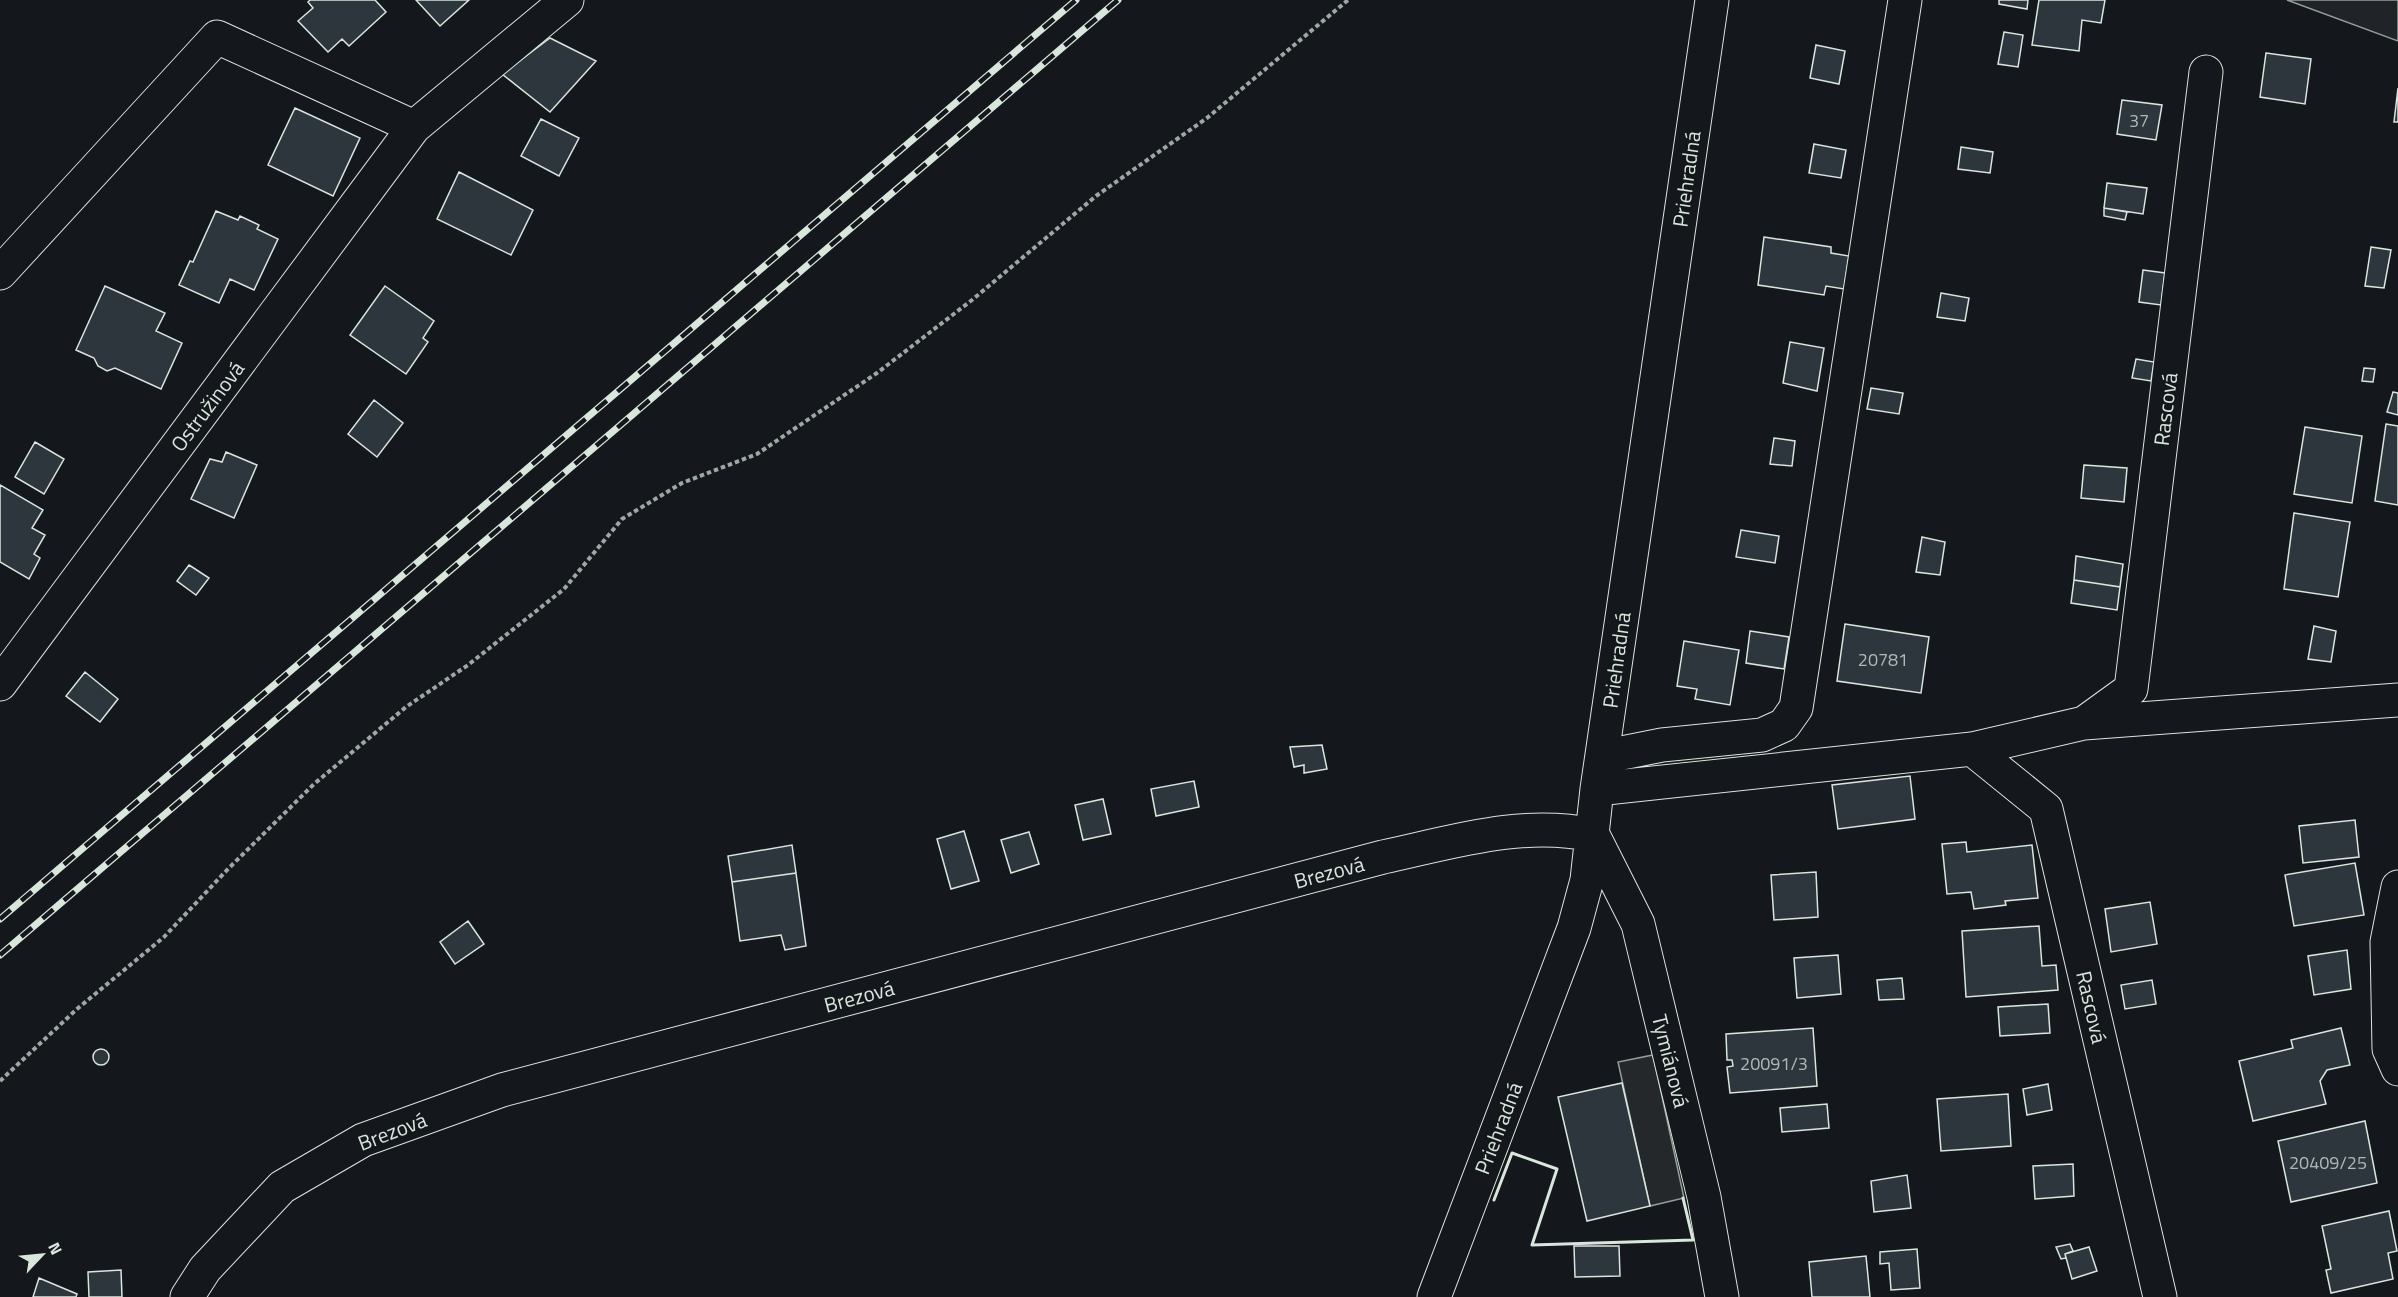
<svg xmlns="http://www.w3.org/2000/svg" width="2398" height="1297" viewBox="0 0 2398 1297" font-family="'Titillium Web',sans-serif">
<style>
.green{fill:#202428;stroke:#939e99;stroke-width:1.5}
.parking{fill:#24282b;stroke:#939e99;stroke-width:1.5}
.building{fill:#2c363c;stroke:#d8e6dc;stroke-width:1.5}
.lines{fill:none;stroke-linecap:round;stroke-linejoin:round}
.minor-casing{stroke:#d8e6dc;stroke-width:35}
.path{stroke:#9da8a2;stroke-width:4;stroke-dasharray:4.5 3;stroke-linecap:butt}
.minor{stroke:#14181c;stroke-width:33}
.rail-casing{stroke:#d8e6dc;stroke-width:7}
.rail{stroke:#14181c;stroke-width:4.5;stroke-dasharray:14;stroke-linecap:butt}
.wall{stroke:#d8e6dc;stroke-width:3}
.labels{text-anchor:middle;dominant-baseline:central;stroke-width:4.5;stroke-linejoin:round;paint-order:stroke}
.number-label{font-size:18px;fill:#adbab4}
.street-label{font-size:21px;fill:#d8e6dc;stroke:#14181c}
</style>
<rect width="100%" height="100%" fill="#14181c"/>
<path class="green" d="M2287,0H2398V41Z"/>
<path class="parking" d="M1653,1055L1684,1198L1650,1206L1618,1062Z"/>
<path class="building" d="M310,0H375L386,12L349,46L342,39L328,52L298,21L313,8L308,2Z
M416,0H469L440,26Z
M1999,0H2028L2027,9L1999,4Z
M2039,0H2105L2101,23L2082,20L2079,51L2032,45Z
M2004,32L2023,35L2018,67L1998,64Z
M550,38L596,61L550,112L502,74Z
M1816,45L1845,51L1839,84L1810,78Z
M2266,53L2311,59L2305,104L2260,97Z
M2398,88V122H2394Z
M2122,100L2162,105L2156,140L2117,134Z
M295,108L360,138L333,196L268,165Z
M541,119L579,138L559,176L521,156Z
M1814,144L1846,150L1841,178L1809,173Z
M1961,147L1993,152L1990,173L1958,169Z
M459,172L533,210L511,255L437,219Z
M2107,183L2147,188L2143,214L2104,208Z
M2104,208L2127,212L2125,220L2104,216Z
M216,211L238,220L240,216L259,225L257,229L278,239L254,290L230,279L219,303L179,285L190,261L193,262Z
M1764,237L1831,247V253L1849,256L1844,289L1826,286L1824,295L1758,285Z
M2371,247L2391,250L2384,288L2365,286Z
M2143,270L2165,273L2161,305L2139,302Z
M105,286L165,313L156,331L182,343L161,389L115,368L107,371L98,366L94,358L76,350Z
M385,286L434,321L423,338L428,342L406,374L350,335Z
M1941,293L1969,298L1965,321L1937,317Z
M1790,342L1824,348L1817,391L1783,383Z
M2136,359L2154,362L2151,381L2132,378Z
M2364,368L2375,369L2373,382L2362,381Z
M1871,388L1903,393L1899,414L1867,409Z
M2393,392L2398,393V415L2387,412Z
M374,400L403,423L377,457L348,434Z
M2386,424L2398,426V505L2375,501Z
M2305,427L2362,436L2352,503L2294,494Z
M1774,438L1795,441L1792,466L1770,464Z
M35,442L64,459L44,494L15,477Z
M226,452L257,465L234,518L191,499L210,459L222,462Z
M2084,465L2127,468L2124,502L2081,498Z
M0,485L43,510L32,528L45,535L34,554L40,558L29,579L0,562Z
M2294,513L2350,522L2338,597L2284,589Z
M1741,530L1779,536L1775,563L1736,557Z
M1922,537L1945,542L1940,575L1916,572Z
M2076,556L2123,564L2120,587L2074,580Z
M189,565L209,578L196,595L177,581Z
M2074,580L2120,587L2117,610L2071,603Z
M1845,624L1929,637L1921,693L1837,681Z
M2314,626L2336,631L2331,662L2308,659Z
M1750,631L1789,637L1784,669L1746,663Z
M1684,641L1739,650L1730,705L1695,699L1697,689L1677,686Z
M85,672L118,699L100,722L66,696Z
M1322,745L1327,769L1304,773V765L1294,767L1290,747Z
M1910,776L1915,819L1838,829L1832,785Z
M1194,781L1199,807L1156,816L1151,789Z
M1103,799L1111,834L1083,840L1075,805Z
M2355,820L2359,857L2303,863L2299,826Z
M964,831L979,881L951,889L937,839Z
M1029,832L1039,864L1011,873L1001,840Z
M1966,842L1967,852L2032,845L2038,898L2005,901L2006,905L1974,909L1971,892L1947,894L1942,844Z
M792,845L796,873L732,882L728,856Z
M2355,863L2364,915L2294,926L2285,875Z
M1816,872L1818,917L1774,920L1771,875Z
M796,873L806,946L785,950L781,935L740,941L732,882Z
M2150,902L2157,944L2111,952L2105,909Z
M468,921L484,944L455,964L440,942Z
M2039,926L2042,966L2056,965L2058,990L1966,997L1962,931Z
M2347,950L2351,989L2314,995L2308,956Z
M1838,955L1841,994L1797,998L1794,958Z
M1902,978L1904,999L1879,1000L1877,980Z
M2152,980L2156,1004L2125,1009L2121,985Z
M2048,1004L2050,1033L2000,1036L1998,1007Z
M1813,1028L1817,1086L1730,1093L1727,1067L1733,1066L1732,1060H1727L1726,1034Z
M2341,1028L2350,1065L2327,1070L2320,1081L2326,1104L2253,1121L2239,1061L2293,1048L2291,1040Z
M93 1057a8 8 0 1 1 16 0a8 8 0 1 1-16 0Z
M1622,1083L1650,1206L1587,1221L1558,1097Z
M2048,1084L2052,1110L2027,1115L2023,1089Z
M2008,1094L2011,1146L1941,1151L1937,1099Z
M1827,1104L1829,1128L1782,1132L1780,1108Z
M2365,1121L2377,1183L2291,1202L2278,1141Z
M2073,1164L2074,1196L2035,1199L2033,1166Z
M1907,1175L1911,1208L1874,1212L1871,1181Z
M2389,1211L2397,1251L2388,1253L2393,1279L2331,1293L2326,1270L2331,1269L2322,1226Z
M2070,1244L2073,1251L2065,1254L2066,1258L2061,1259L2056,1247Z
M1574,1246H1619L1620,1276L1575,1277Z
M2089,1247L2097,1271L2072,1279L2065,1254Z
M1917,1249L1920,1288L1891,1290L1889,1263L1880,1264V1252Z
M1866,1256L1870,1297H1812L1809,1262Z
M121,1270L122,1297H89L88,1272Z
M39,1278L77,1294L76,1297H33Z"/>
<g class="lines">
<defs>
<path id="minor" d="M0,273L217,37L414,127
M0,684L414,127L567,0
M2084,723L2131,689L2206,72
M1972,749L2046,809L2160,1297
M1602,757L1662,745L1762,735L1784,725L1796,708L1905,0
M1597,789L1972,749L2084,723L2398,700
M1593,835L1638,924L1704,1197L1722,1297
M2398,887L2387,942L2389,1049L2398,1069
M187,1297L205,1269L282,1187L363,1140L502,1090L1383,857C1453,842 1521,820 1593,835
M1434,1297L1574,928L1587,880L1597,789L1712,0"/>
</defs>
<use href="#minor" class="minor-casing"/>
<path class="path" d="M0,1081L77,1009L164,937L227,870L314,784L406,707L468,665L564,589L622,519L682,483L757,454L877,373L972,300L1096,196L1207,118L1348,0"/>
<use href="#minor" class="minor"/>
<defs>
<path id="rail" d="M0,919L1076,0
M0,955L1118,0"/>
</defs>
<use href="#rail" class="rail-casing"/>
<use href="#rail" class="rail"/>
<path class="wall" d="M1494,1200L1512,1153L1557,1169L1532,1245L1693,1240L1683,1198"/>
</g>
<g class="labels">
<g class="number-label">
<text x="2139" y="120">37</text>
<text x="1883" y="659">20781</text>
<text x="1774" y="1063">20091/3</text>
<text x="2328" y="1162">20409/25</text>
</g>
<g class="street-label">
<text transform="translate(1686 179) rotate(-82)">Priehradná</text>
<text transform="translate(207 406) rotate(-53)">Ostružinová</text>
<text transform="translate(2165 409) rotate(-83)">Rascová</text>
<text transform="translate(1616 660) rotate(-82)">Priehradná</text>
<text transform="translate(1329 872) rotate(-15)">Brezová</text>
<text transform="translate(859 996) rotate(-15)">Brezová</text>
<text transform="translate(2092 1007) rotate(77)">Rascová</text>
<text transform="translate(1671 1061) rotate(76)">Tymiánová</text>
<text transform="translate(1498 1128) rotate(-69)">Priehradná</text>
<text transform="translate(392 1131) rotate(-21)">Brezová</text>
</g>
</g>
<g transform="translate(42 1255) rotate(64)" stroke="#14181c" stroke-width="4.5" paint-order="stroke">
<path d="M0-4.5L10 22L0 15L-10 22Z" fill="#d8e6dc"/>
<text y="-9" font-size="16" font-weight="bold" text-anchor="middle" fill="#d8e6dc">N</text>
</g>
</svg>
